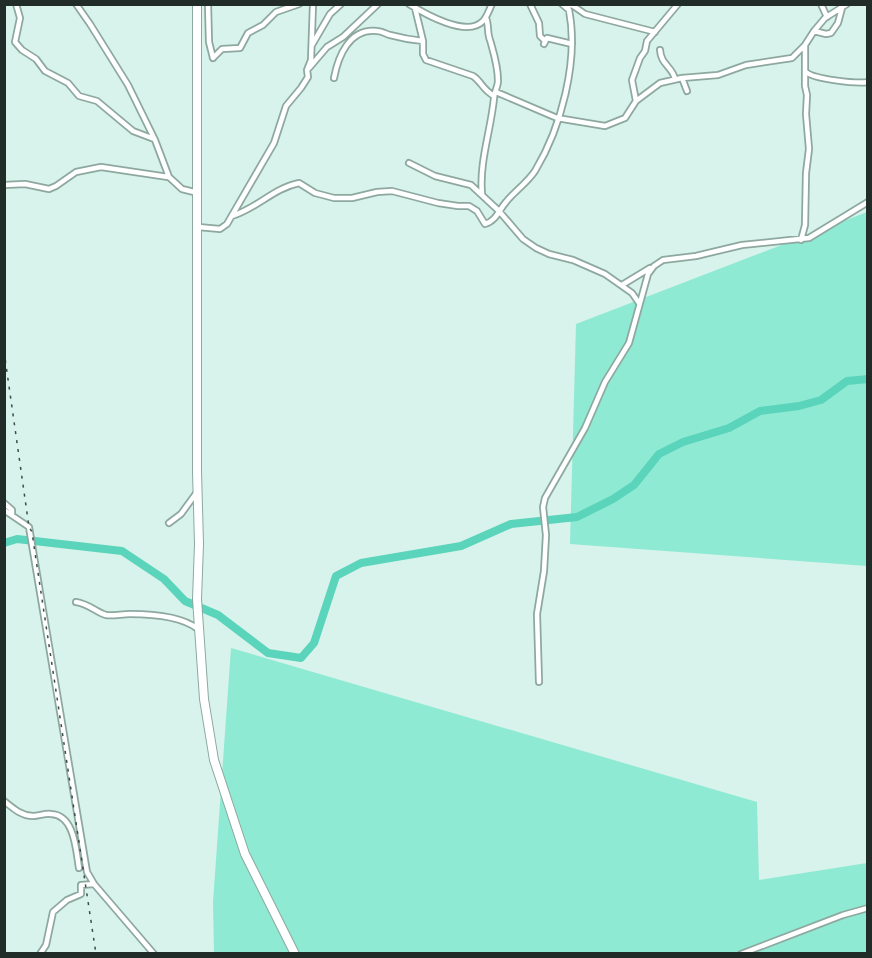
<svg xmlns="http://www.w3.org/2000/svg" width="872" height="958" viewBox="0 0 872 958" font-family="Jost,sans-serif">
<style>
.green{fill:#8fead4}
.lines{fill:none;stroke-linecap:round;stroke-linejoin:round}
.river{stroke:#5ad4ba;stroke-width:8}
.minor-casing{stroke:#8ea8a0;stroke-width:8}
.trunk-casing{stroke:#8ea8a0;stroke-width:10}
.minor{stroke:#fff;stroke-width:4.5}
.trunk{stroke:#fff;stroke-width:8}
.rail{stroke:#3e4c48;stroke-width:1.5;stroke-dasharray:3 6;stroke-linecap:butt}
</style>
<rect width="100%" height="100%" fill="#d7f3eb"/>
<path class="green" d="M867,212V566L570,544L576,324Z
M231,648L757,802L759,880L867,863V953L214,954L213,902Z"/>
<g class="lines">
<path class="river" d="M4,543L17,539L122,551L164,579L185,601L218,615L268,653L301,658L314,643L336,576L361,563L461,546L511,524L577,517L613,499L634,485L659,454L683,442L729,428L760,411L799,406L821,400L847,381L868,379"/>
<defs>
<path id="minor" d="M16,4L20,18L15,42L22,50L36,59L45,71L68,83L79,96L97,101L133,131L154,139
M76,4L90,24L128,85L155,140L169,177L182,189L198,193
M208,4L209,42L213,58
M409,4C425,14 467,38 483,21C487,17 489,10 492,4
M530,4L539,23L540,36L544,40
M821,4L827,17
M566,6L572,5L585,14L655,32
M415,8L423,41V54L426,60L473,76C481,81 482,89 494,96
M814,31L826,34L831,33L838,23L842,8
M544,44L547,38L572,44
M312,45L330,14L341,4
M660,50C661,65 672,66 675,79
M213,58L222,49L240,48L248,33L263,25L276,12L299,4
M309,68L327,47L343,37L378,4
M806,72C813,79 857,84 868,82
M334,78C338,57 349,28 377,31C382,31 386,34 390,35C401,38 413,40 423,41
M682,78L687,91
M496,92L557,118L605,126L625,118L636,101L660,83L682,78L718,75L746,65L792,58L805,45L814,31L825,18L847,4
M636,101L632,80L640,58L645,51L647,41L678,4
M409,163L435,176L471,185L499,211L523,239L536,248L549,254L573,260L605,274L632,293L639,303
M4,185L25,184L49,189L56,186L76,172L101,167L168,177
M482,194C479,162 491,130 494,98C494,92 498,87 498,81C498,66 494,54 490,40C487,33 489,25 486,18
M232,216C256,209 274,188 299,183L315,193L334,198H352L377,192L392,191L438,203L458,206H469L477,211L485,224C496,221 499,210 506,202C515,191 527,183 535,171C561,128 579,61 569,10L562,4
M198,227L220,229L227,224L274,143L286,106L301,88L308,77L307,70L311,60L313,4
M801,240L805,225L806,173L809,149L806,114L807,95L805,86V46
M622,285L650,268
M4,503L12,510V515
M4,510L29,527L87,872L94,884L154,954
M169,523L181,514L197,492
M76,602C89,604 96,612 106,615C113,616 122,614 130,614C150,614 181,616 198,629
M539,682L537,614L544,571L546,535L543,507L545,498L585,428L605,382L629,343L648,274L654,266L663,260L696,256L742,245L809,238L868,202
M4,801C13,808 21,816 33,816C39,816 45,813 51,814C75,815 76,851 79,868
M40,954L46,945L53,912L67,900L81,894V885L94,884
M741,954L843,915L868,908"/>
<path id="trunk" d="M197,4V471L199,544L197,599L204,699L214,760L245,854L295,954"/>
</defs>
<use href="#minor" class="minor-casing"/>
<use href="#trunk" class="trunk-casing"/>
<use href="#minor" class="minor"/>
<use href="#trunk" class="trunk"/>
<path class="rail" d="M4,351L29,527L32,532L35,553L96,954"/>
</g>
<rect width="872" height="958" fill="none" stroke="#212c29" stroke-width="12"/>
</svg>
